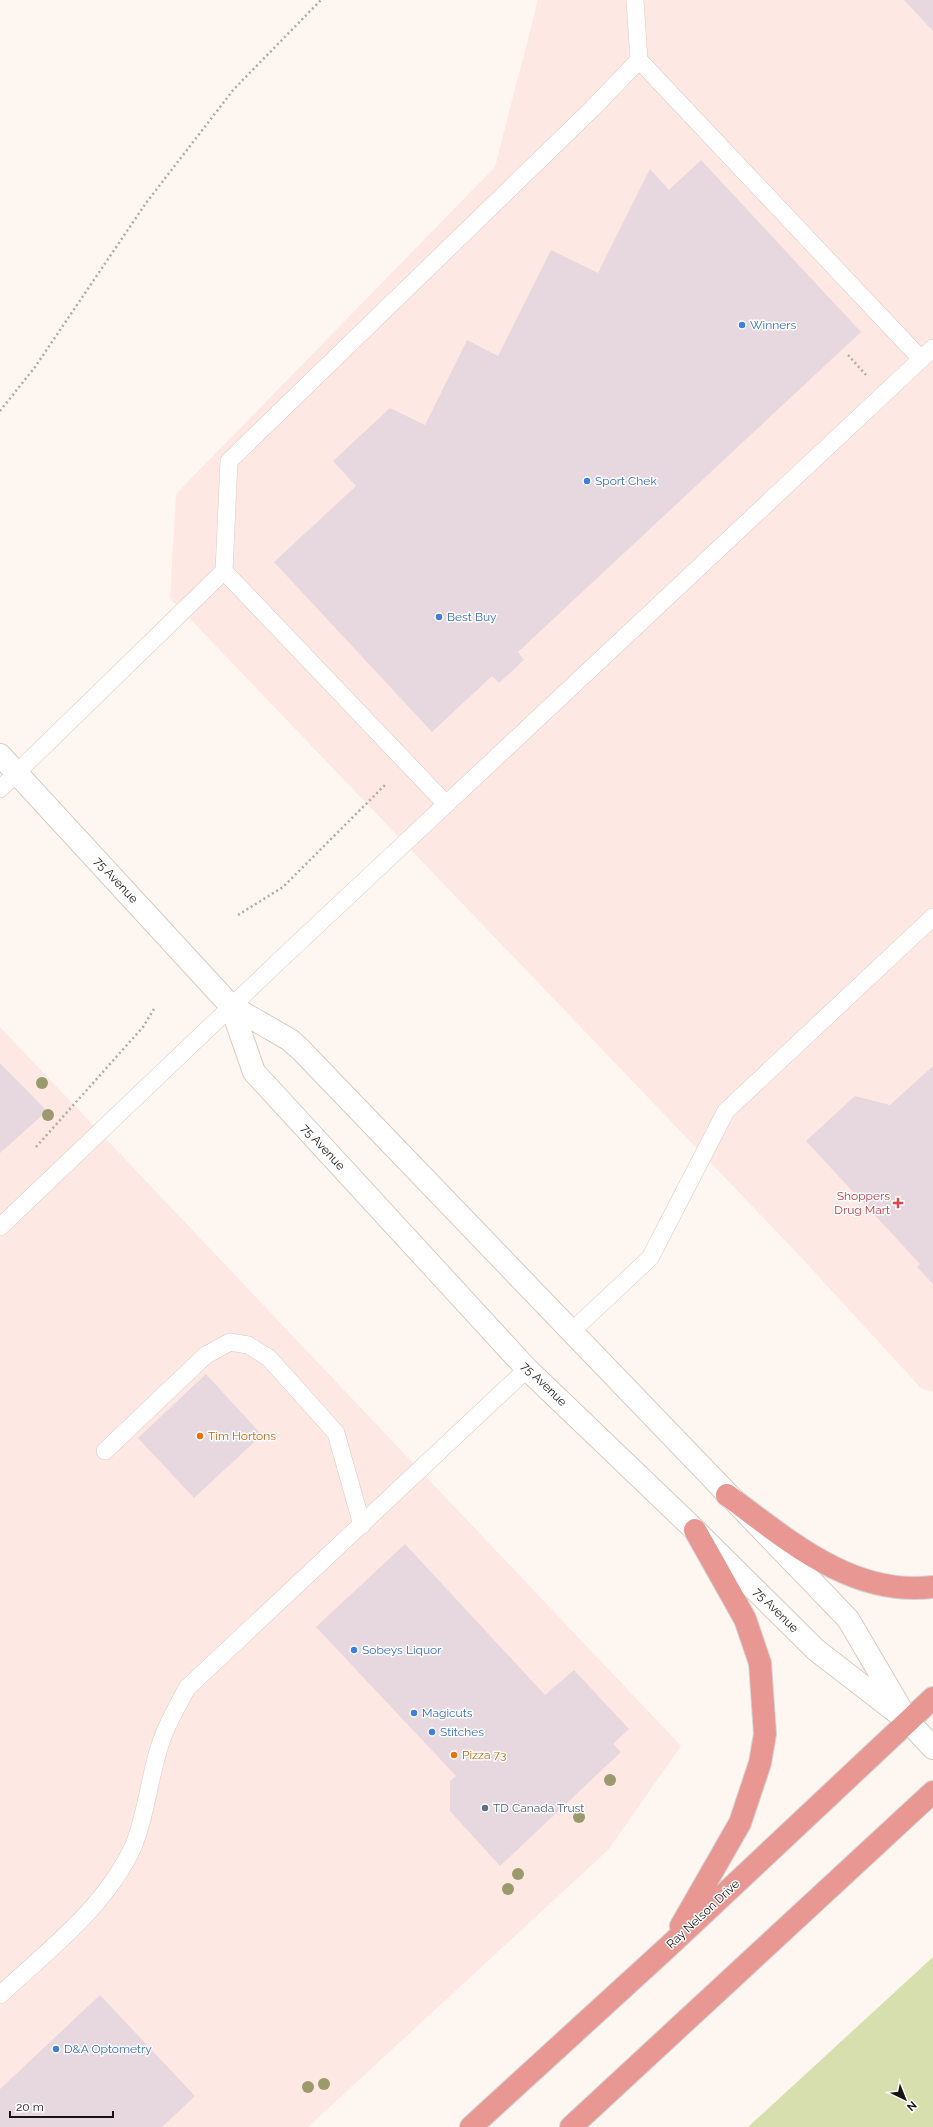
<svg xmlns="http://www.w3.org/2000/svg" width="933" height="2127" viewBox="0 0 933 2127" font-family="Raleway,sans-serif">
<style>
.commercial{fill:#fde8e3}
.green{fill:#d8dfaf}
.building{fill:#e7d8e0}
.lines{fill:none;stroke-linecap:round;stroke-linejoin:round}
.lane-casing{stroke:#d9cbc2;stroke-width:18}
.secondary-casing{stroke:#d9cbc2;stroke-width:24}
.highway-casing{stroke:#d5d5d4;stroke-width:24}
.path{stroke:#b1aba5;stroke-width:2.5;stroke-dasharray:2 3;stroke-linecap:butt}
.lane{stroke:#fff;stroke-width:17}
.secondary{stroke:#fff;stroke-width:22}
.highway{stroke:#e89793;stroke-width:22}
.tree{fill:#9a9a6c}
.shop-dot{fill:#3f7fe0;stroke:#fff;stroke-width:1.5}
.health-dot{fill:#e0444e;stroke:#fff;stroke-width:1.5}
.food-dot{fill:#e8710a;stroke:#fff;stroke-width:1.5}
.service-dot{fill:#5c6f8a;stroke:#fff;stroke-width:1.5}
.labels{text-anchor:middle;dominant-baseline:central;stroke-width:3;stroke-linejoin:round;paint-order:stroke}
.shop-label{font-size:12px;fill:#366cbe;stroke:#fff;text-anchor:start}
.street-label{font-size:12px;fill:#181410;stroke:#fff}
.health-label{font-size:12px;fill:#be3a42;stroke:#fff;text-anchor:end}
.food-label{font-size:12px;fill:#c56008;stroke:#fff;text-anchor:start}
.service-label{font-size:12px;fill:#4e5e75;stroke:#fff;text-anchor:start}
</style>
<rect width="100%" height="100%" fill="#fef6f0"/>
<path class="commercial" d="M538,0H933V1392L921,1388L798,1254L170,598L176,494L495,167Z
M0,1027L681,1746L608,1850L308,2127H0Z"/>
<path class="green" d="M933,1957V2127H748Z"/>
<path class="building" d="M904,0H933V31Z
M701,160L861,332L518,652L524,660L499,683L492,676L432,732L274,562L356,486L333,461L390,408L425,425L467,340L498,356L551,250L598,273L650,169L669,190Z
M0,1063L47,1111L0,1153Z
M933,1066V1284L917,1267L920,1264L806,1141L855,1096L890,1105Z
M206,1374L262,1435L194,1498L138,1438Z
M405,1544L545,1695L574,1670L629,1729L613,1744L621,1752L500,1866L450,1811V1781L456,1776L316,1627Z
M100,1995L195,2096L162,2127H0V2089Z"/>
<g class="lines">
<defs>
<path id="lane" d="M635,0L639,60
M224,571L229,461L592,109L639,60L921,359
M0,789L224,571L446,804
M0,1227L280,960L933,348
M572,1331L650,1258L726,1111L933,917
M105,1451L206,1355L230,1342L248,1345L269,1358L336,1433L362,1525
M0,1995C48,1950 105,1908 133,1847C146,1817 149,1778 160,1745C166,1725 177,1707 187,1688L527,1369"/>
<path id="secondary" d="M0,755L231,1006L290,1040L301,1050L848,1619L908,1721
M231,1006L254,1072L527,1369L695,1530L816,1650L908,1721L933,1748"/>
<path id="highway" d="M727,1495C788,1540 852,1597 933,1587
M681,1926L740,1823L760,1763L765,1734L760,1663L745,1619L695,1530
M471,2127L669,1946L933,1698
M571,2127L933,1792"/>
</defs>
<use href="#lane" class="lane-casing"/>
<use href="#secondary" class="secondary-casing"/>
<use href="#highway" class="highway-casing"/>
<path class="path" d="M848,355L866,375
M0,411L35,367L146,203L234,89L321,0
M238,915L283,887L386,784
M36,1147L143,1027L154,1009"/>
<use href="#lane" class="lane"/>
<use href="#secondary" class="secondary"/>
<use href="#highway" class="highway"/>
</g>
<g class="tree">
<circle cx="42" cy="1083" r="6"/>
<circle cx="48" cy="1115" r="6"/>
<circle cx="610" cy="1780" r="6"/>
<circle cx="579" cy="1817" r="6"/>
<circle cx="518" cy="1874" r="6"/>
<circle cx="508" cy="1889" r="6"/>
<circle cx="324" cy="2084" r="6"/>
<circle cx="308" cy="2087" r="6"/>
</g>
<g class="shop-dot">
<circle cx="742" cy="325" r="4"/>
<circle cx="587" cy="481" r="4"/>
<circle cx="439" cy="617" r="4"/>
<circle cx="354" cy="1650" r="4"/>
<circle cx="414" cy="1713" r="4"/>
<circle cx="432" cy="1732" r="4"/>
<circle cx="56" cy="2049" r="4"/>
</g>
<path class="health-dot" d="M896 1197h4v4h4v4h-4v4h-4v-4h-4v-4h4z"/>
<g class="food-dot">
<circle cx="200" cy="1436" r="4"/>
<circle cx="454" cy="1755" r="4"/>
</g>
<circle class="service-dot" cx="485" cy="1808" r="4"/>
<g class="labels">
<g class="shop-label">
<text x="750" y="325">Winners</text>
<text x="595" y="481">Sport Chek</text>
<text x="447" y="617">Best Buy</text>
<text x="362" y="1650">Sobeys Liquor</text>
<text x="422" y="1713">Magicuts</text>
<text x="440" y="1732">Stitches</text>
<text x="64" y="2049">D&amp;A Optometry</text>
</g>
<g class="street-label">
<text transform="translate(116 880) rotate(47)">75 Avenue</text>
<text transform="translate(323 1147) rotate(47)">75 Avenue</text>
<text transform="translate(544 1384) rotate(44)">75 Avenue</text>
<text transform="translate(776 1610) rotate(45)">75 Avenue</text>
<text transform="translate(703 1914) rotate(-43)">Ray Nelson Drive</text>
</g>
<g class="health-label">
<text x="890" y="1196">Shoppers<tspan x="890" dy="14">Drug Mart</tspan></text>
</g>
<g class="food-label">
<text x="208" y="1436">Tim Hortons</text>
<text x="462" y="1755">Pizza 73</text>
</g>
<g class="service-label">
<text x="493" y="1808">TD Canada Trust</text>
</g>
</g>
<g transform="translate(905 2099) rotate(137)" stroke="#ffffff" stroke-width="3" paint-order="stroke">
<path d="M0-3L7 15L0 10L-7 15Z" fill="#181410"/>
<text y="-6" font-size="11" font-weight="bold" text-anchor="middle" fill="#181410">N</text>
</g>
<path d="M10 2111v6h103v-6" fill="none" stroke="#181410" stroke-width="2"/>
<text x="16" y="2111" font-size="12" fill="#181410" stroke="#ffffff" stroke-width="3" paint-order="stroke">20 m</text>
</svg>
